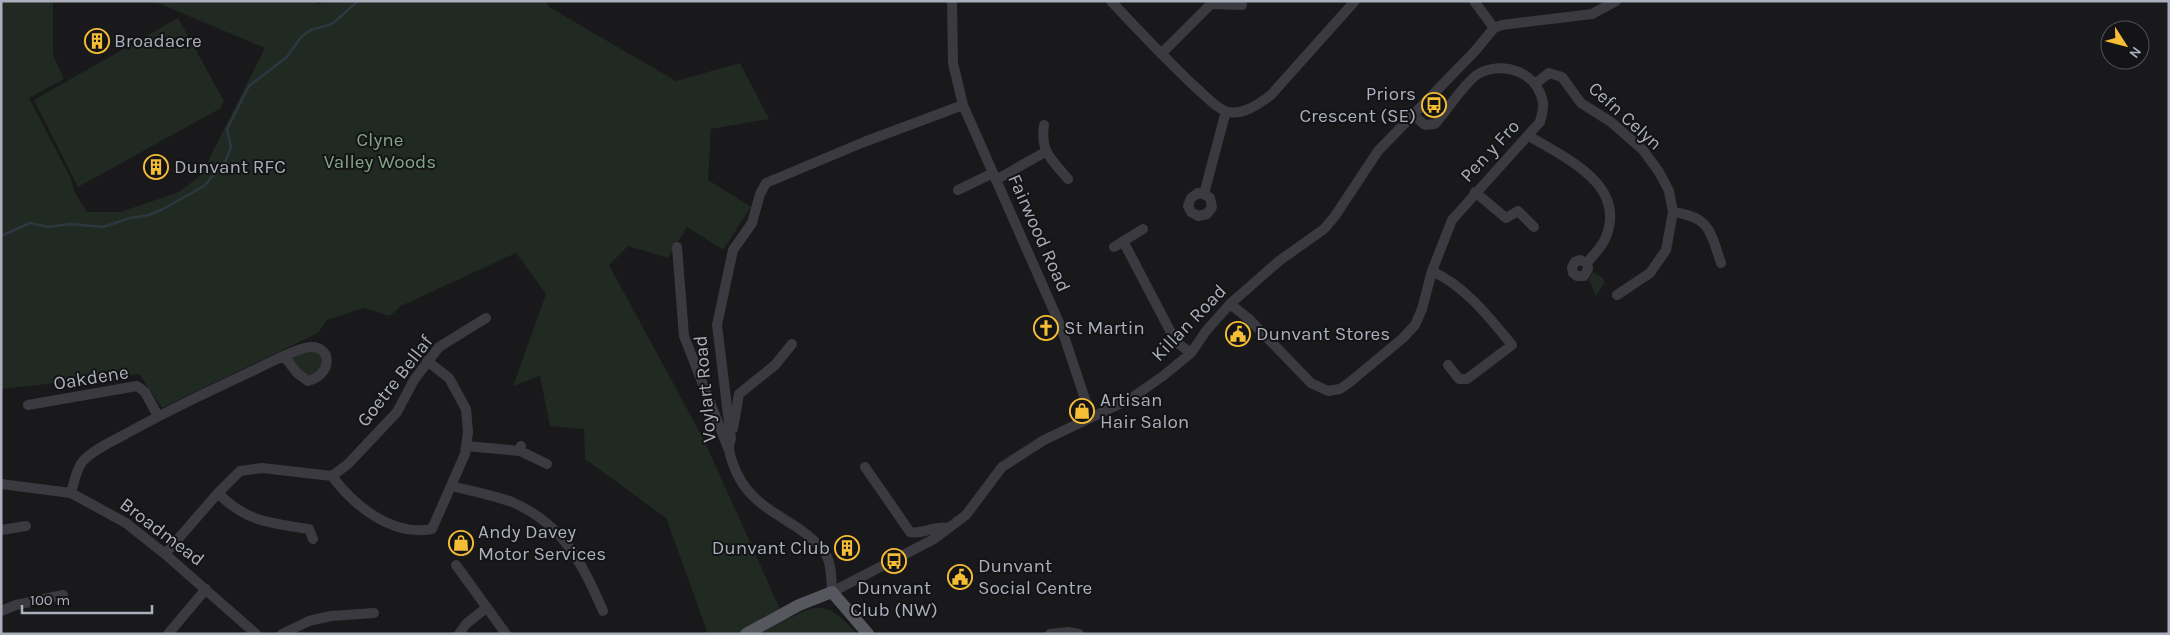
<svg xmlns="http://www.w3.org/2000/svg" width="2170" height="635" viewBox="0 0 2170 635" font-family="Karla,sans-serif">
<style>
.green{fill:#202922}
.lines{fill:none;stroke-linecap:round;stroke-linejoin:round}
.stream{stroke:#2e3740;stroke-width:2.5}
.minor{stroke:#3a3a40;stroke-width:10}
.major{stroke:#56575f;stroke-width:12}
.labels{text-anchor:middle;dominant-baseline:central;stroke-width:4;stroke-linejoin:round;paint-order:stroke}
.poi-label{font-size:19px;fill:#abafbb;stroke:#141416;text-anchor:start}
.street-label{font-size:19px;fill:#abafbb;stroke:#141416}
.park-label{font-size:19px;fill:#82a686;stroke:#141416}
</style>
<rect width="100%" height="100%" fill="#19191b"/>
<path class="green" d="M1,1H53V55L64,79L29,98L71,179L74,191L87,212H120L179,192L201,175L265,48L153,1H314L318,5L323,1H546L549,7L676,81L740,63L769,119L711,129L708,180L751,207L723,250L687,227L668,258L628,246L609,265L704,440L780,609L791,618C823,598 834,609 857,634H708L666,518L585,459L584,429L550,426L540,376L513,386L546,294L516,253L401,306L390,316L364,308L327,320L318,333L162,408L139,374L1,389Z
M178,18L224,101L221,108L78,187L34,100Z
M1593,272L1603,278V281L1605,282L1596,296L1589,280Z
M319,349L327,363L308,381L284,356Z"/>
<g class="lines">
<path class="stream" d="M1,236L30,223L48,227L70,224L103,227L130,218L149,215L163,209L204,186L226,160L231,147L227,129L249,86L287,57L302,36L311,30L332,24L358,1"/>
<path class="minor" d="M952,1L953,63L963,105L1061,327L1091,417
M1111,1C1137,29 1164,57 1192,84C1202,92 1213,106 1225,111C1241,117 1259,104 1271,95L1355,1
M1474,1L1494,28
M1494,28L1502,25L1592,14L1616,1
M1161,54L1211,4L1242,5
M1535,84L1549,73L1562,77L1581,103L1611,122L1643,150L1659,172L1669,191L1673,212L1666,250L1650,273L1617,295
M963,105L864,142L766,183L760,194L752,223L733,250L717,325L731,439C727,449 730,454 733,464C751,516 800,516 826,555C832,565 831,580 832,592L934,539L966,515L1002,467L1044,440L1130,399L1163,376L1191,353L1206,331L1230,304L1279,261L1324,229L1335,216L1378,151L1475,51L1494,28
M1044,125C1040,152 1052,160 1068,179
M1529,136C1565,158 1629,185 1605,239C1602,247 1592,256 1587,263L1580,260L1575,262L1572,267L1573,273L1577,276H1584L1588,269L1587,263
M996,180L1045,152
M958,190L993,173
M1475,192L1506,218L1518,211L1534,227
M1204,194L1198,193L1191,198L1188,206L1191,212L1198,216L1207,214L1212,207L1210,198L1204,194L1226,111
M1673,212C1710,217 1710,231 1721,263
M1123,241L1176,342L1191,353
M677,247L684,336L728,448
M1114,247L1143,229
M1432,271C1466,287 1488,316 1512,345L1467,379H1459L1448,365
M1230,304L1249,319L1311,383L1328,391L1340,389L1350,382L1403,338L1415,325L1422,309L1432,271L1452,220L1540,122C1541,117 1544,109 1543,103C1538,72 1503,60 1478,74C1466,81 1445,113 1435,124L1425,125L1413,115
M28,405L137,386L145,392L158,416
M733,429L739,394L775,365L792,344
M466,446L520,451
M521,446L520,451L547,464
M865,467L910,532C924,535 932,525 948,528
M332,476C354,506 393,537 432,529L465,454L468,432L466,409L449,378L427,361
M1,484L71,493L126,523L165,554L256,634
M452,486C471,491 493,495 512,502C562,523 583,564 603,611
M71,493C74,483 76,469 83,461C93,450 109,443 122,436C163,413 205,393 248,373C261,367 298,347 311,347C333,347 332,375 308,381L297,373L284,356
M218,493C246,522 271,523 309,529L313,539
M1,530L26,526
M165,554L218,493L240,471L262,468L332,476L348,464L397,412L414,380L439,347L486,318
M456,565L506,634
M1,611L16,605L63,595
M168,634L206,589
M282,634L309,621L331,616L374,613
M459,634L466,624L486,608
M1050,634L1068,632L1079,634"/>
<path class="major" d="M746,634L799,605L832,592L868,634"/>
</g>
<defs>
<symbol id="building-ring" viewBox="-11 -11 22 22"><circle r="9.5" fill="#141416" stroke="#f6be35" stroke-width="1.5"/><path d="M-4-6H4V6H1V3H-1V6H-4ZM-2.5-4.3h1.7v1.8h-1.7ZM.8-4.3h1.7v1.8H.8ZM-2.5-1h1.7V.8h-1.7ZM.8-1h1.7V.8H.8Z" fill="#f6be35"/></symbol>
<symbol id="bus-ring" viewBox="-11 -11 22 22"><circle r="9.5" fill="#141416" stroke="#f6be35" stroke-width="1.5"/><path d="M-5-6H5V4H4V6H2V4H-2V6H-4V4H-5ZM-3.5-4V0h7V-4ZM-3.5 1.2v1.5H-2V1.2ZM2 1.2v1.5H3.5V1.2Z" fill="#f6be35"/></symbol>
<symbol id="church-ring" viewBox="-11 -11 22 22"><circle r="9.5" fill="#141416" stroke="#f6be35" stroke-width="1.5"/><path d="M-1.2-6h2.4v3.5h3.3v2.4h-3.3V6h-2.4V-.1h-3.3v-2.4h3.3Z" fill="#f6be35"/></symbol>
<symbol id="civic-ring" viewBox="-11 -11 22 22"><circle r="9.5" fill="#141416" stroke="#f6be35" stroke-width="1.5"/><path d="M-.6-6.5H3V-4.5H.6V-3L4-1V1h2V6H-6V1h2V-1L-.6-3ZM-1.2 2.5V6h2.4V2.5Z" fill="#f6be35"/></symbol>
<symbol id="shop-ring" viewBox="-11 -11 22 22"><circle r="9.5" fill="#141416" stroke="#f6be35" stroke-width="1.5"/><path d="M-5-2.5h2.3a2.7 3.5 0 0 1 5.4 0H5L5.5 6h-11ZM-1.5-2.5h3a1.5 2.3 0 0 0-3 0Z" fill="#f6be35"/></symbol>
</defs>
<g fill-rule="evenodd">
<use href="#building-ring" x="83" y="27" width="28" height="28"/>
<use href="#bus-ring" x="1420" y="91" width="28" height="28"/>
<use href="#building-ring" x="142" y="153" width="28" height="28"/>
<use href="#church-ring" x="1032" y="314" width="28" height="28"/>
<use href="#civic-ring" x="1224" y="320" width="28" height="28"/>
<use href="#shop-ring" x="1068" y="397" width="28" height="28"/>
<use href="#shop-ring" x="447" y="529" width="28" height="28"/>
<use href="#building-ring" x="833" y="534" width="28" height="28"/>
<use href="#bus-ring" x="880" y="547" width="28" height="28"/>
<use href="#civic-ring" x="946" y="563" width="28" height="28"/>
</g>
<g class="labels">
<g class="poi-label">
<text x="114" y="41">Broadacre</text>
<text x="1416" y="94" text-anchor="end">Priors<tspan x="1416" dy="22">Crescent (SE)</tspan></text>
<text x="174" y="167">Dunvant RFC</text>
<text x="1064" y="328">St Martin</text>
<text x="1256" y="334">Dunvant Stores</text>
<text x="1100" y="400">Artisan<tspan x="1100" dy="22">Hair Salon</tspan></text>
<text x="478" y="532">Andy Davey<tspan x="478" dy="22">Motor Services</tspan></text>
<text x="830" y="548" text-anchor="end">Dunvant Club</text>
<text x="978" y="566">Dunvant<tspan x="978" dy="22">Social Centre</tspan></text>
<text x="894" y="588" text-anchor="middle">Dunvant<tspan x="894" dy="22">Club (NW)</tspan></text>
</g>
<g class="street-label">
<text transform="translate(1625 116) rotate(42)">Cefn Celyn</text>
<text transform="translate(1490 151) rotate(-47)">Pen y Fro</text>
<text transform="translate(1039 233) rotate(66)">Fairwood Road</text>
<text transform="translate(1189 323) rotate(-46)">Killan Road</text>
<text transform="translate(91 378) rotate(-9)">Oakdene</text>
<text transform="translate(395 381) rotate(-52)">Goetre Bellaf</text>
<text transform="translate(705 389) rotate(-95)">Voylart Road</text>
<text transform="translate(162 532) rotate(37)">Broadmead</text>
</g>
<g class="park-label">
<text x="380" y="140">Clyne<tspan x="380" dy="22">Valley Woods</tspan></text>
</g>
</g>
<rect width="2170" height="635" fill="none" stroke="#abafbb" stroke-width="5"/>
<g transform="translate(2125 45) rotate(126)"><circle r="24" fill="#141416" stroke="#505258"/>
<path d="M0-4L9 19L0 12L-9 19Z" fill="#f6be35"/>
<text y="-8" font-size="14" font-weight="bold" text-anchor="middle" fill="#abafbb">N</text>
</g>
<path d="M22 605v8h130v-8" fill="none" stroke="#abafbb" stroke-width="2.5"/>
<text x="30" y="605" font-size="15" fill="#abafbb" stroke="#141416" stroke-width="4" paint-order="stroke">100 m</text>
</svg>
